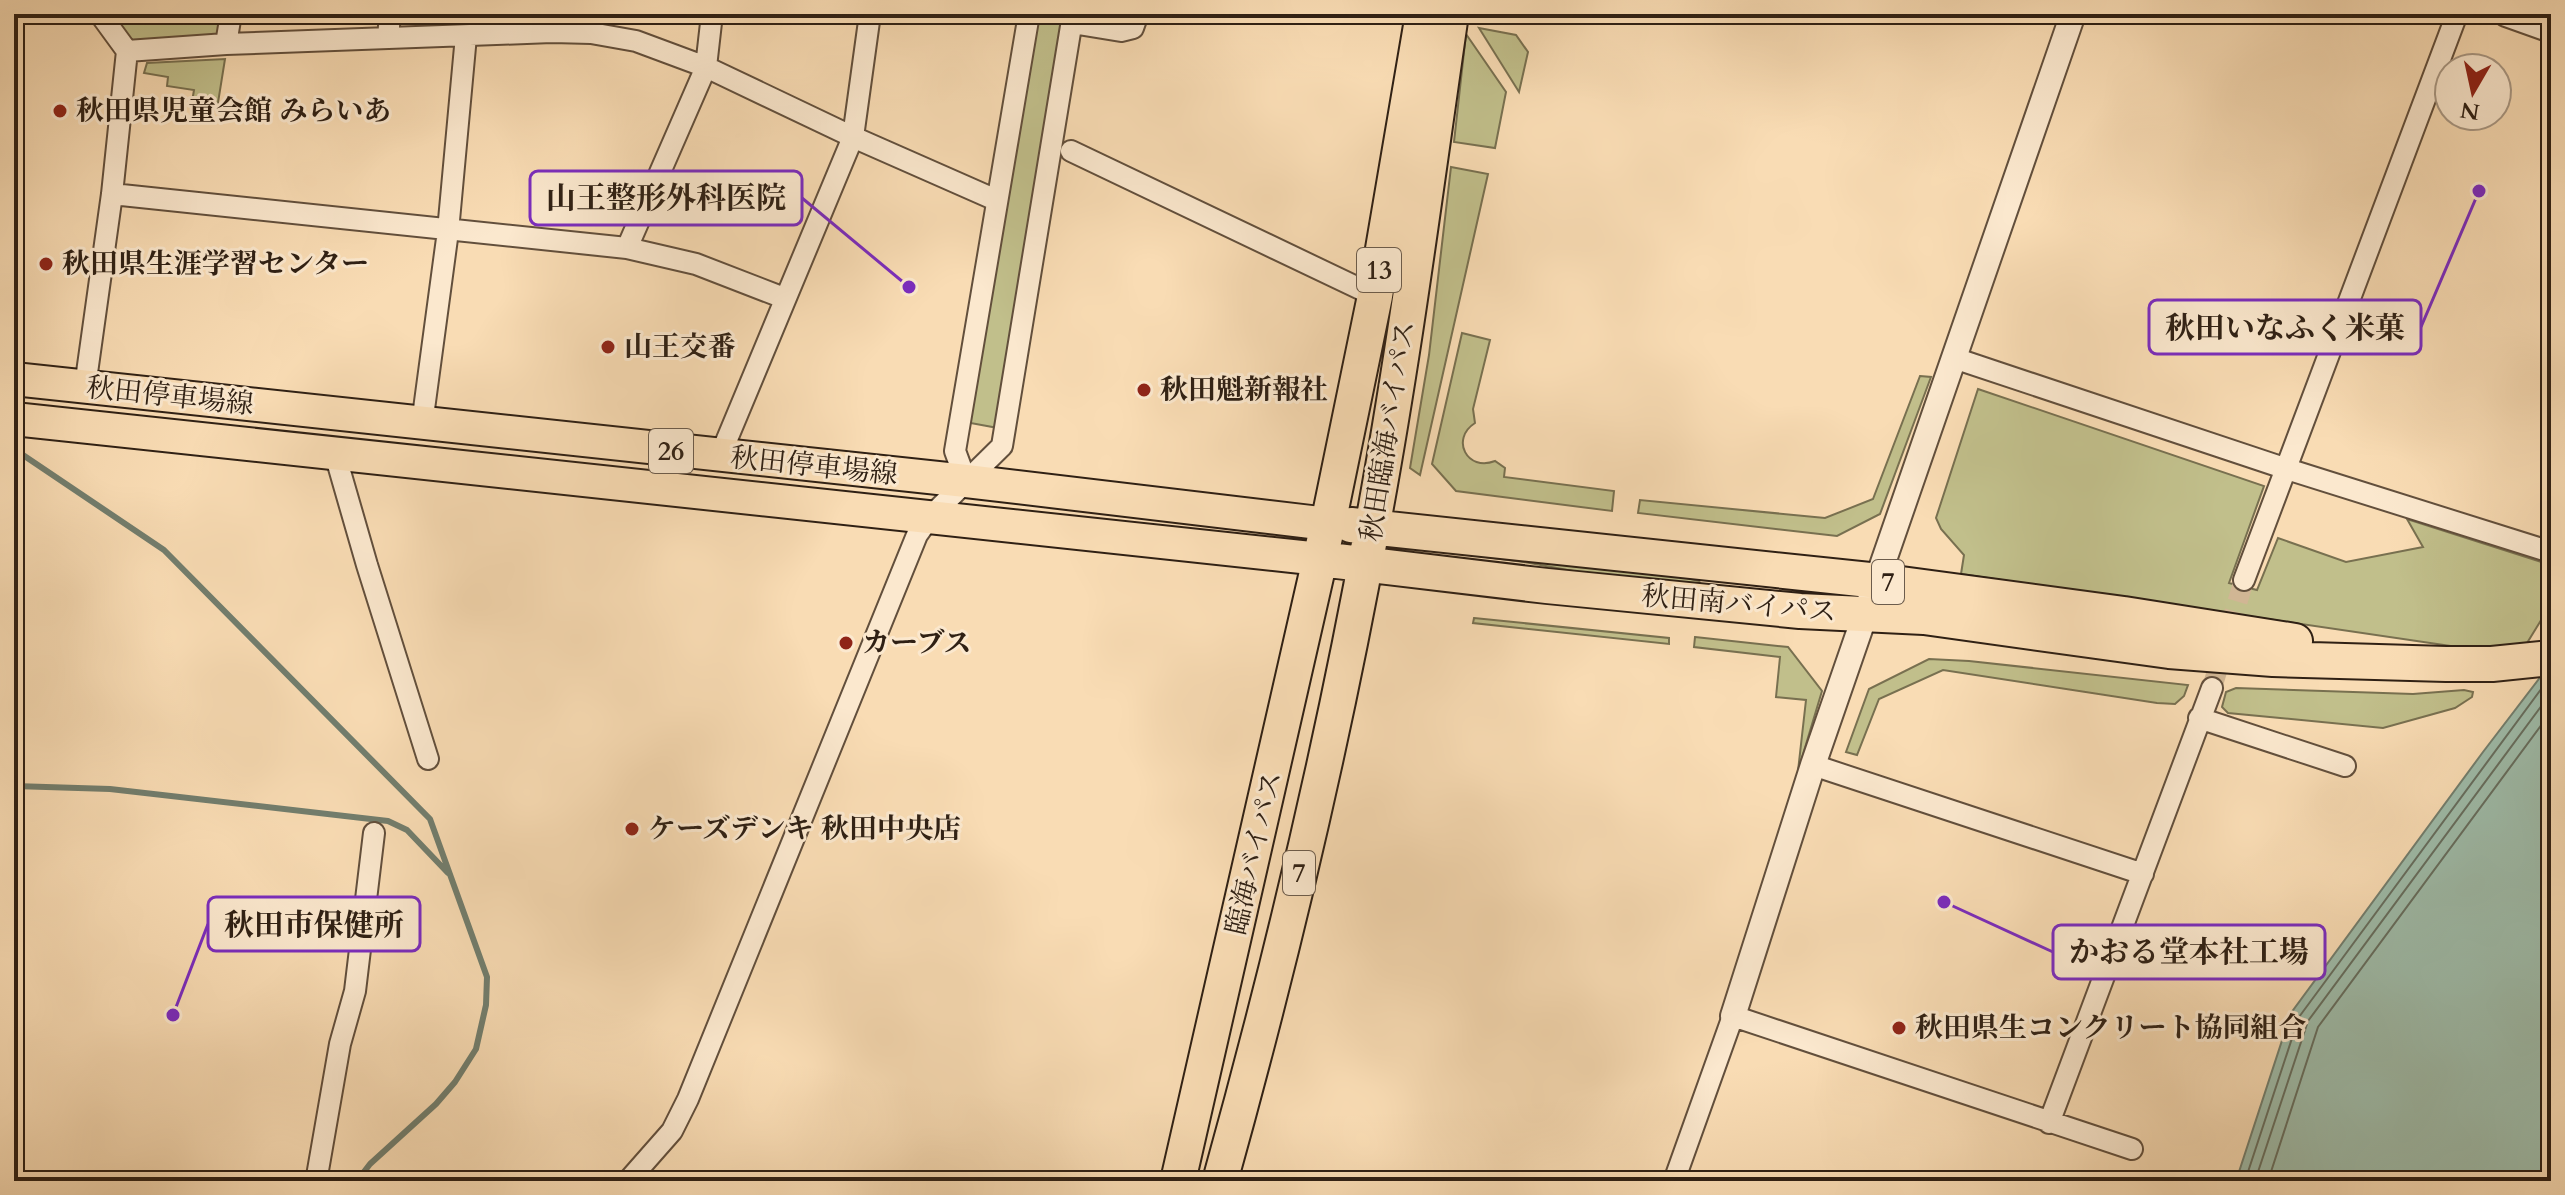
<svg xmlns="http://www.w3.org/2000/svg" width="2565" height="1195" viewBox="0 0 2565 1195" font-family="Cardo,'Noto Serif JP',serif">
<style>
.green{fill:#c1bf8b;stroke:#787050;stroke-width:2}
.water{fill:#9ebcaa;stroke:#727e6e;stroke-width:2}
.lines{fill:none;stroke-linecap:round;stroke-linejoin:round}
.shore{stroke:#666e5f;stroke-width:2}
.stream{stroke:#727e6e;stroke-width:6}
.minor-tunnel{stroke:#d1b694;stroke-width:20;stroke-dasharray:20 10;stroke-linecap:butt}
.minor-casing{stroke:#624f3c;stroke-width:24}
.tertiary-casing{stroke:#624f3c;stroke-width:28}
.primary-casing{stroke:#2f2014;stroke-width:36}
.trunk-casing{stroke:#2f2014;stroke-width:38}
.minor{stroke:#fbe8ce;stroke-width:20}
.tertiary{stroke:#fbe8ce;stroke-width:24}
.primary{stroke:#f9dcb4;stroke-width:32}
.trunk{stroke:#f9dcb4;stroke-width:34}
.poi-dot{fill:#8f2418;stroke:#fbe8ce;stroke-width:3}
.labels{text-anchor:middle;dominant-baseline:central;stroke-width:6;stroke-linejoin:round;paint-order:stroke}
.shield{fill:#fbe8ce;stroke:#6c5c4c;stroke-width:2}
.shield-label{font-size:26px;font-weight:bold;fill:#2f2014}
.poi-label{font-size:28px;font-weight:bold;fill:#2f2014;stroke:#fbe8ce;text-anchor:start}
.street-label{font-size:28px;fill:#2f2014;stroke:#fbe8ce}
.leader{fill:none;stroke:#7b2cbf;stroke-width:3}
.callout-dot{fill:#7b2cbf;stroke:#fbe8ce;stroke-width:3}
.callout{fill:#fbe8ce;stroke:#7b2cbf;stroke-width:3}
.callout-label{font-size:30px;text-anchor:middle;font-weight:bold;fill:#2f2014}
</style>
<rect width="100%" height="100%" fill="#f9dcb4"/>
<filter id="stains"><feTurbulence type="fractalNoise" baseFrequency=".0025" numOctaves="4"/><feColorMatrix values="0 0 0 0 .2 0 0 0 0 .09 0 0 0 0 .02 0 0 0 .5 -.17"/></filter>
<radialGradient id="worn" r=".72"><stop offset=".6" stop-color="#630" stop-opacity="0"/><stop offset="1" stop-color="#630" stop-opacity=".3"/></radialGradient>
<path class="green" d="M106,14H222L219,36L126,42Z
M1036,14H1068L998,428L965,422Z
M1479,28L1516,35L1528,52L1519,92Z
M1466,34L1506,92L1495,148L1454,142Z
M225,59L217,109L207,108V104L192,102L194,90L167,86L168,77L144,73L147,63Z
M1451,167L1488,174L1420,475L1410,468L1429,355Z
M1462,333L1490,340L1473,409L1475,423C1450,439 1467,472 1495,461L1505,468L1504,477L1614,491L1612,511L1456,491L1432,464Z
M1920,376L1931,377L1880,514L1837,536L1638,513L1640,500L1825,518L1873,499Z
M1978,389L2264,486L2229,583L2257,590L2278,538L2346,562L2423,547L2407,519L2551,565V604L2527,643L2471,649L1961,574L1964,555L1941,529L1936,518Z
M1447,552L1631,564L1699,581L1702,586L1622,580L1524,562Z
M1474,618L1669,638V644L1473,623Z
M1695,637L1788,647L1822,691L1798,771L1806,700L1776,697L1780,657L1694,647Z
M1929,659L1969,661L2188,685L2184,696L2175,704L2157,703L1943,670L1879,699L1857,755L1846,752L1869,689Z
M2236,688L2413,694L2464,690L2473,692L2472,697L2455,708L2383,728L2228,713L2222,707L2226,692Z"/>
<path class="water" d="M2551,663V1181H2236L2291,1013L2483,752Z"/>
<g class="lines">
<path class="shore" d="M2245,1181L2299,1017L2550,677
M2255,1181L2308,1021L2551,693
M2268,1181L2318,1027L2551,712"/>
<path class="stream" d="M20,453L164,550L430,819L487,977L486,1005L476,1049L455,1082L436,1104L370,1164L357,1181
M14,786L110,789L388,821L407,830L448,873"/>
<path class="minor-tunnel" d="M2212,688L2244,580"/>
<defs>
<path id="minor" d="M1072,23L1121,31L1133,28L1138,14
M388,38L390,14
M226,44L231,14
M127,51L226,44L552,32L591,33L636,41L706,67L853,137L996,200
M1071,151L1375,296
M112,194L627,248L696,264L784,298
M627,248L706,67L712,14
M1954,358L2287,469L2551,552
M85,387L112,194L127,51L100,14
M422,424L448,231L466,36
M335,454L367,565L428,759
M720,456L853,137L870,14
M966,481L955,451L1029,14
M2244,580L2457,14
M2199,718L2345,766
M1813,765L2143,874
M2049,1123L2212,688
M319,1181L317,1176L340,1044L355,991L374,833
M628,1181L672,1131L688,1099L917,535L930,517L1002,446L1073,14
M1674,1181L1733,1016L2132,1149"/>
<path id="tertiary" d="M2506,14L2551,30
M1733,1016L1813,765L2073,14"/>
<path id="primary" d="M14,379L966,481L1328,524
M14,419L1320,559"/>
<path id="trunk" d="M1351,525L1879,581L2124,614L2295,641
M1320,559L1547,586L1800,611L1924,617L2169,651L2273,659L2446,664H2492L2551,658
M1178,1181L1328,524L1375,296L1423,14
M1220,1181C1280,966 1332,748 1372,528C1404,357 1426,185 1451,14"/>
</defs>
<use href="#minor" class="minor-casing"/>
<use href="#tertiary" class="tertiary-casing"/>
<use href="#primary" class="primary-casing"/>
<use href="#trunk" class="trunk-casing"/>
<use href="#minor" class="minor"/>
<use href="#tertiary" class="tertiary"/>
<use href="#primary" class="primary"/>
<use href="#trunk" class="trunk"/>
</g>
<g class="poi-dot">
<circle cx="60" cy="111" r="8"/>
<circle cx="46" cy="264" r="8"/>
<circle cx="608" cy="347" r="8"/>
<circle cx="1144" cy="390" r="8"/>
<circle cx="846" cy="643" r="8"/>
<circle cx="632" cy="829" r="8"/>
<circle cx="1899" cy="1028" r="8"/>
</g>
<g class="labels">
<g class="shield">
<rect x="1357" y="248" width="44" height="44" rx="6"/>
<rect x="649" y="429" width="44" height="44" rx="6"/>
<rect x="1872" y="560" width="32" height="44" rx="6"/>
<rect x="1283" y="851" width="32" height="44" rx="6"/>
</g>
<g class="shield-label">
<text x="1379" y="270">13</text>
<text x="671" y="451">26</text>
<text x="1888" y="582">7</text>
<text x="1299" y="873">7</text>
</g>
<g class="poi-label">
<text x="76" y="111">秋田県児童会館 みらいあ</text>
<text x="62" y="264">秋田県生涯学習センター</text>
<text x="624" y="347">山王交番</text>
<text x="1160" y="390">秋田魁新報社</text>
<text x="862" y="643">カーブス</text>
<text x="648" y="829">ケーズデンキ 秋田中央店</text>
<text x="1915" y="1028">秋田県生コンクリート協同組合</text>
</g>
<g class="street-label">
<text transform="translate(170 396) rotate(6)">秋田停車場線</text>
<text transform="translate(1388 431) rotate(-81)">秋田臨海バイパス</text>
<text transform="translate(814 466) rotate(6)">秋田停車場線</text>
<text transform="translate(1739 604) rotate(5)">秋田南バイパス</text>
<text transform="translate(1254 853) rotate(-77)">臨海バイパス</text>
</g>
</g>
<path class="leader" d="M909 287L802 198M2479 191L2421 327M173 1015L208 924M1944 902L2053 952"/>
<g class="callout-dot">
<circle cx="909" cy="287" r="8"/>
<circle cx="2479" cy="191" r="8"/>
<circle cx="173" cy="1015" r="8"/>
<circle cx="1944" cy="902" r="8"/>
</g>
<g class="callout">
<rect x="530" y="171" width="272" height="54" rx="8"/>
<rect x="2149" y="300" width="272" height="54" rx="8"/>
<rect x="208" y="897" width="212" height="54" rx="8"/>
<rect x="2053" y="925" width="272" height="54" rx="8"/>
</g>
<g class="callout-label">
<text x="666" y="208">山王整形外科医院</text>
<text x="2285" y="338">秋田いなふく米菓</text>
<text x="314" y="935">秋田市保健所</text>
<text x="2189" y="962">かおる堂本社工場</text>
</g>
<rect width="2565" height="1195" fill="none" stroke="#f9dcb4" stroke-width="48"/>
<rect x="16" y="16" width="2533" height="1163" fill="none" stroke="#2f2014" stroke-width="4"/>
<rect x="24" y="24" width="2517" height="1147" fill="none" stroke="#2f2014" stroke-width="2"/>
<g transform="translate(2473 92) rotate(189)"><circle r="38" fill="#fbe8ce" stroke="#a99884" stroke-width="2"/>
<path d="M0-6L14 30L0 20L-14 30Z" fill="#8f2418"/>
<text y="-12" font-size="22" font-weight="bold" text-anchor="middle" fill="#2f2014">N</text>
</g>
<rect width="100%" height="100%" filter="url(#stains)"/>
<rect width="100%" height="100%" fill="url(#worn)"/>
</svg>
